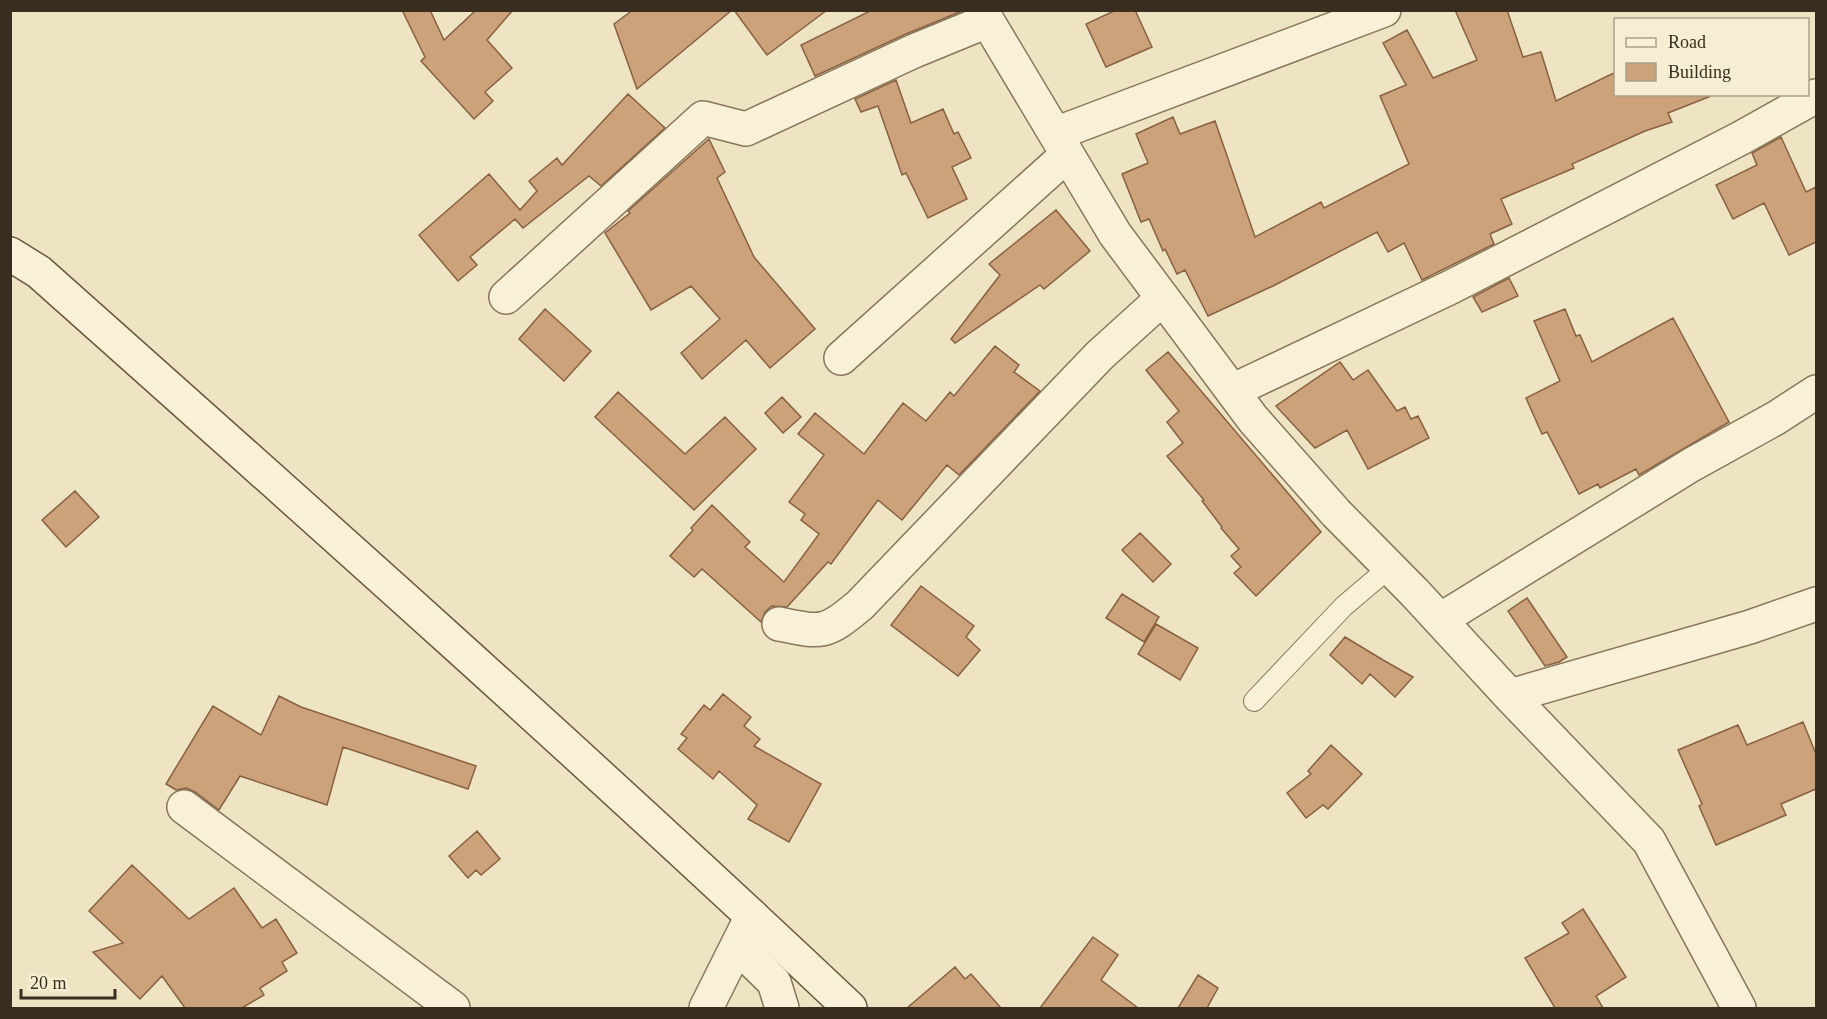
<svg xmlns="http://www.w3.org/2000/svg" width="1827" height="1019" viewBox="0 0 1827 1019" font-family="Georgia,serif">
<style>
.building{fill:#cca27a;stroke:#876140;stroke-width:1.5}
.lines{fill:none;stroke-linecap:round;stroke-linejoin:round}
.lane-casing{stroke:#88765a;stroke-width:22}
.street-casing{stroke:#88765a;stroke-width:36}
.secondary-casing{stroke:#6a573e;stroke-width:36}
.lane{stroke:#f9f1d7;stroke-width:20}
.street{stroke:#f9f1d7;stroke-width:33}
.secondary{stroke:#f9f1d7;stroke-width:33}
</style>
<rect width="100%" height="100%" fill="#eee4c4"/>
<path class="building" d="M402,10H430L444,40L475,11L513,10L487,40L512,68L485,92L493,101L474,119L421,61L425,57Z
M633,10H732L637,89L614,24Z
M734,10H827L767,55Z
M872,10H962V11L906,34L815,76L801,45Z
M1116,10H1135L1152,47L1106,67L1086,24Z
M1455,10H1507L1523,57L1541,52L1556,101L1616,72V94L1711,96L1668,113L1672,122L1645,131L1572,164L1574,168L1501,199L1512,224L1490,234L1494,244L1422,280L1404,243L1388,252L1377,232L1275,285L1208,316L1185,270L1177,274L1165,249L1163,251L1149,219L1141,222L1122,174L1148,163L1136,134L1173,117L1180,134L1215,121L1255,237L1321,202L1324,208L1409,164L1380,96L1406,85L1383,43L1407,30L1433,78L1477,60Z
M896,80L911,123L943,109L954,134L958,132L971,158L952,167L967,199L928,218L906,173L902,175L878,106L861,112L855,99Z
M628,94L665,128L601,186L589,176L523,228L515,219L470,257L477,265L458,281L419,235L489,174L520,210L537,191L529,181L557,158L562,165Z
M1781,137L1806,192L1816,187V242L1789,255L1764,203L1733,219L1716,185L1757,165L1752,153Z
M709,139L725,172L717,178L754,257L815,329L770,368L746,340L702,379L681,353L720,319L691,286L651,310L605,233L630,213L628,211Z
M1056,210L1090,251L1044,289L1040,285L955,343L951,339L1000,275L989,264Z
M1509,278L1518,296L1482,312L1473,297Z
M545,309L591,351L564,381L519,339Z
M1565,309L1576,336L1580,335L1592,362L1673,318L1729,422L1639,475L1636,469L1600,488L1598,484L1579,494L1547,432L1542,434L1526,398L1560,381L1534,321Z
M995,346L1019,365L1014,372L1040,391L959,475L947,465L902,520L878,500L831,564L828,562L787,607L772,606L765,612L761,622L702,569L694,577L670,556L693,530L691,528L712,505L750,542L745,547L784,582L819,534L801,520L805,514L789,502L824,455L798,434L815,413L864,454L903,403L926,421L950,392L954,396Z
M1168,352L1321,532L1256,596L1234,573L1241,567L1231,556L1239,549L1221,528L1222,527L1202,501L1204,500L1167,456L1183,443L1167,422L1179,411L1146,370Z
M1340,362L1353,380L1368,370L1397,411L1405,407L1411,419L1418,416L1429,438L1368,469L1347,430L1315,448L1276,406Z
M618,392L685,454L725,417L756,449L694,510L595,417Z
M782,397L801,417L783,433L765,413Z
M75,491L99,517L66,547L42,520Z
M1140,533L1171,564L1153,582L1122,550Z
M921,586L974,626L966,637L980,650L958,676L891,625Z
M1122,594L1159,617L1144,642L1106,618Z
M1527,598L1567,657L1559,662L1545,666L1508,611Z
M1156,624L1198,648L1180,680L1138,654Z
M1345,637L1383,660L1413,677L1395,697L1370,674L1362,684L1330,655Z
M723,694L751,717L744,726L760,739L754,746L821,784L789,842L748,819L757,805L719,771L713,779L678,749L687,738L681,734L704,705L710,710Z
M279,696L301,707L476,766L468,789L343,747L327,805L240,776L219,810L195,792L186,788L176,790L166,784L213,706L261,735Z
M1803,722L1816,754V789L1781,804L1786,815L1716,845L1699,806L1702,804L1678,750L1738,725L1747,745Z
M1331,745L1362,774L1328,809L1323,805L1306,818L1287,793L1311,774L1308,771Z
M477,831L500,859L481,875L476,870L468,878L449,856Z
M132,865L189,919L234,888L262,928L276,919L297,953L282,962L287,971L260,988L264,995L242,1008H185L162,976L140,999L93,952L123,943L89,911Z
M1583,909L1626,977L1596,996L1603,1008H1555L1525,958L1569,933L1562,923Z
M1093,937L1118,955L1101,980L1138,1008H1040Z
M955,967L965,979L971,974L1001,1008H907Z
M1198,975L1218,988L1207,1008H1178Z"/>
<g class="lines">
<defs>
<path id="lane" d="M1254,701L1344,606L1390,567"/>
<path id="street" d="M981,10L1115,234L1253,419L1336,513L1415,593L1510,696L1649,841L1739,1008
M1055,134L1384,10
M506,297L703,118L746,129L914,51L987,21
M841,358L1067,155
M1232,391L1451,287L1741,138L1816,96
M1440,620L1691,465L1776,418L1816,392
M779,624C823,633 825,634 860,605L1100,355L1163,298
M1510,696L1750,627L1816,604
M184,807L453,1008
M737,946L774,982L782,1008
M706,1008L752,916"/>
<path id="secondary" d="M10,254L39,272C312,515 585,758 850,1008"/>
</defs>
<use href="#lane" class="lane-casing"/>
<use href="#street" class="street-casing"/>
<use href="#secondary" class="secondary-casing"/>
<use href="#lane" class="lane"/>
<use href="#street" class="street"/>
<use href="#secondary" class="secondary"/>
</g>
<rect width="1827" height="1019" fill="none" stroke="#382d1e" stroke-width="24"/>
<rect x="1614" y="18" width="195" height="78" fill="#f5eed3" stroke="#a9a18b" stroke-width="1.5"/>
<rect x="1626" y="38" width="30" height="9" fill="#f9f1d7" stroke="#a9a18b" stroke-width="1.5"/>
<text x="1668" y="48" font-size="18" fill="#382d1e">Road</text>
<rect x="1626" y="63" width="30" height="18" fill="#cca27a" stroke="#a9a18b" stroke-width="1.5"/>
<text x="1668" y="78" font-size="18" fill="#382d1e">Building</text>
<path d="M21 989v9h94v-9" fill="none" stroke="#382d1e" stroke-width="3"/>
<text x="30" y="989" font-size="18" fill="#382d1e" stroke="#f5eed3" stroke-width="4.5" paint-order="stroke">20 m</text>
</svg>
